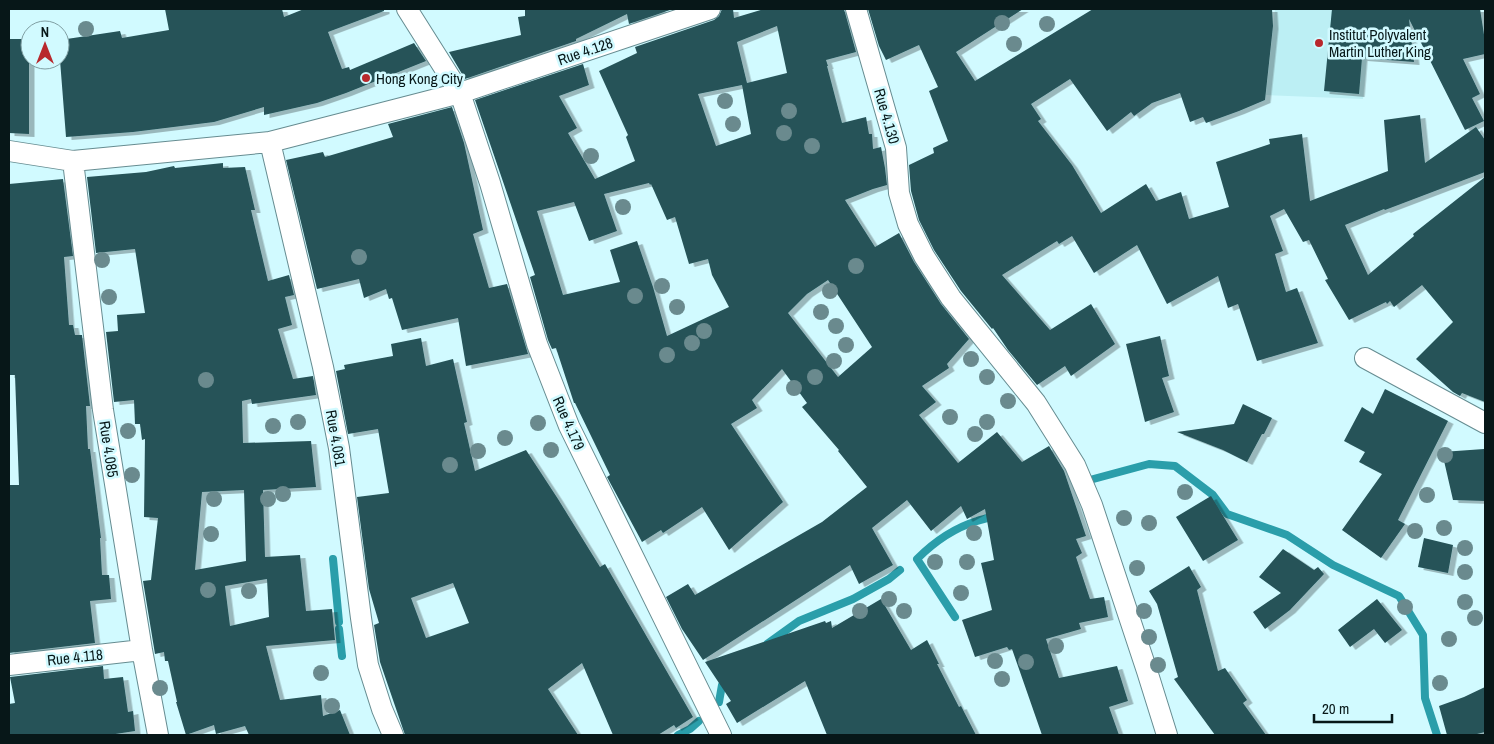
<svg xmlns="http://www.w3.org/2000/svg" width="1494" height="744" viewBox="0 0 1494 744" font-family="'Archivo Narrow',sans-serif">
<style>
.built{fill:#bceff4}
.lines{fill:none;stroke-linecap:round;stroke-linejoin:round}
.stream{stroke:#2a9eaa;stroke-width:8}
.building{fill:#255358;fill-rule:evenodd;filter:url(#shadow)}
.street-casing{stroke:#668c91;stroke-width:22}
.street{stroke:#fff;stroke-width:20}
.tree{fill:#6a8a8e}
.poi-dot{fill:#b8282d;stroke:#d1faff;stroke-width:2}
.labels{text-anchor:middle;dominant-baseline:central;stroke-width:5;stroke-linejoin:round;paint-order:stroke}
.poi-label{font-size:15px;fill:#071718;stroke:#d1faff;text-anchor:start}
.street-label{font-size:15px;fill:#071718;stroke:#d1faff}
</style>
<defs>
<filter id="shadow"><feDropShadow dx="5.5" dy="3" stdDeviation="0" flood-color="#0004"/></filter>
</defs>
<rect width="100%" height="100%" fill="#d1faff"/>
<path class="built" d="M1275,9H1371L1363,99L1266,95Z"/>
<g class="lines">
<path class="stream" d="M1086,481L1149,464L1175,466L1213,495L1227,514L1287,535L1333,565L1399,596L1423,635L1425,698L1437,735
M333,559L339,622
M955,617L917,559C934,542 954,528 977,521C983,519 989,518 996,515
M339,629L342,656
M767,644L799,621L853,599L889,579L900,570
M719,702L722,685L726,678
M678,735L690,729L699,721"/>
</g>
<path class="building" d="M165,9H282L284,17L304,9H384V11L328,32L342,69L349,67L350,70L414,43L426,61L346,93L317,103L264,115V107L214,122L133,132L66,137L60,60V40L120,31L122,38L169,30Z
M525,9H673L629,24L627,14L576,39V41L465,79L449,52L521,35L518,17L525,16Z
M722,9H733L734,18L764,9H844L856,52L826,60L828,66H827L842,123L866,117L869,134H872L873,149L881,147L885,168L887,185L873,189L845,200L875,247L899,233L914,262L941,304L969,339L947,364L949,368L922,386L936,402L919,415L958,463L997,432L1022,462L1049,446L1064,471L1086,536L1076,539L1082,553L1076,557L1090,599L1104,597L1108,617L1079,623L1081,629L1046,639L1059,678L1117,666L1128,701L1109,707L1119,735H1042L1012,649L1009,650L1007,647L975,657L962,620L992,610L981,563L994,560L985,509L967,519L961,506L931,531L907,500L872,528L893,565L859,584L850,565L703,660L682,629L666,597L688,584L695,595L822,522L867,487L838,451L839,450L802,407L807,403L782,369L752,400L757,408L731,424L783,502L729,550L702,507L663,533L661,530L642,542L607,477L610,475L575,403H574L556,348L552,349L548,340L530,277L535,275L475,100L583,64L589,85L559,96L577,128L568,133L595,179L635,161L626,137L628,135L599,71L637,53L635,47L714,20L719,16ZM777,26L787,73L747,83L737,42ZM742,85L751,134L716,146L698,94ZM649,183L650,185L651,184L667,220L675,217L689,264L708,259L712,275L729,307L667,336L653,287L637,241L610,250L620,282L563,295L537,211L574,202L589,241L617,231L604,194ZM828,280L872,347L838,377L788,313L807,294Z
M868,9H1023L956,52L975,81L1093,9H1272L1273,26L1265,100L1239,111L1206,123L1203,117L1190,122L1180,93L1152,103L1134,116L1131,112L1107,131L1070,79L1031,104L1041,119L1038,121L1072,165L1101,213L1146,184L1156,201L1181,192L1189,219L1229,207L1216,162L1270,144L1269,139L1302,134L1310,201L1388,171L1384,120L1420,115L1425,163L1476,127L1485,140V172L1385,210L1384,209L1345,225L1368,275L1414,236L1413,234L1485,177V402L1462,393L1460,396L1453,392L1416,359L1453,322L1422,285L1394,307L1390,301L1387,304L1386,302L1349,320L1325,280L1328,279L1309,240L1303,242L1284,209L1270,216L1283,251L1275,254L1286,292L1297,288L1318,343L1257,361L1238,304L1228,308L1218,276L1167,304L1137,245L1094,273L1072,236L1059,244L1057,241L1002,275L1050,330L1091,304L1115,344L1071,376L1065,366L1037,385L1008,350L993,328L992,329L961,291L934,250L919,220L911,191L909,165L934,153L933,148L948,141L929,91L938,87L919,45L886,60L879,46Z
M1332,9H1480L1485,41V54L1463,59L1480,94L1472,98L1484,121L1465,130L1409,19L1414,62L1362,58L1359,94L1324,91Z
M9,39H29V134L9,133Z
M452,107L464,143L483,230L473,234L489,288L507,284L528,354L466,366L458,318L402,330L392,298L389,299L386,289L364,298L359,279L317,289L286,160L323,152L325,157L393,137L388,124Z
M223,163V168L245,167L255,210H251L268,281L289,275L294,295L285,297L292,325L278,329L293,379L313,376L316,395L252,404L251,399L242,401L243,443L311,441L316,487L263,490L265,557L300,555L306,611L332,609L335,640L266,646L280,700L321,695L323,716L340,710L350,735H249L245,726L216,734L214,725L186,735L176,702H177L168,661H165L164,652L155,654L143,581L151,580L158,518L144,517L145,439L142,440L140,424H135L134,400L114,402L106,332L118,331L117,315L145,313L135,249L96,253L87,177L146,172L174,166L175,168ZM244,490L246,561L195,570L202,492ZM267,579L269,617L230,626L225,586Z
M63,179L73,256L64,257L69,325H73L75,335H82L90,406H86L88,449H90L101,538H100L102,575H109L111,599L90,601L95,643L9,653V485H19L15,375H9V184Z
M1160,336L1169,376L1162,378L1174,412L1145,422L1126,344Z
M421,338L426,366L453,359L467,422L464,423L475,471L526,450L558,499L600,567L605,564L693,717L676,728L674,725L658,735H613L582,663L548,689L578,735H405L380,662L374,625L379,623L369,589L357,497L389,493L378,429L348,434L336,371L345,369L344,365L393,356L391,344ZM453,583L469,623L426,638L411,598Z
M1385,389L1448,421L1398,520L1405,524L1381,558L1342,530L1382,474L1359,462L1365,452L1344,441L1362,407L1373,414Z
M1243,404L1272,418L1264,434H1262L1247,462L1223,450L1177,432L1234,424Z
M1484,449V453H1485V501L1453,500L1442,452Z
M1211,496L1238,540L1203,561L1176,517Z
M1424,538L1453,545L1448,573L1418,567Z
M1283,549L1314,570L1318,567L1324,574L1290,610L1265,629L1253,612L1281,593L1259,577Z
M1189,566L1201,587L1197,590L1218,671L1225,668L1247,700L1243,703L1266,735H1215L1174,679L1178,677L1157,604L1149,591Z
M881,599L911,650L927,640L939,664H937L959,707L961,706L976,735H827L805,681L737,723L726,704L731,701L705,662L825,621L826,623L831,621L832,628Z
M1377,599L1402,630L1385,643L1374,629L1350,647L1338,630Z
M103,666L104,679L123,677L128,712L133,711L135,731L109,735H9V704L15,703L10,677Z
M1485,687V732L1473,735H1447L1439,706L1464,697Z"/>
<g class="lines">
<defs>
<path id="street" d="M407,9L460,93L490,183L537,344L569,426L721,735
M856,9L896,148L899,193L908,224L924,256L951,298L1036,403L1075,465L1092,505L1147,671L1167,735
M270,142L323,367L339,448L361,618L368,665L382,709L393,735
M9,151L73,161L270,142L460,93L710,9
M73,161L103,410L142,650L158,735
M1365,358L1485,423
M9,665L142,650"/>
</defs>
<use href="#street" class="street-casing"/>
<use href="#street" class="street"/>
</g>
<g class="tree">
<circle cx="1002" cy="23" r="8"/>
<circle cx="1047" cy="24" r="8"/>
<circle cx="86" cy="29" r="8"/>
<circle cx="1014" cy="44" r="8"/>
<circle cx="725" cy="101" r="8"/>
<circle cx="789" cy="111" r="8"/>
<circle cx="733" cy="124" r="8"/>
<circle cx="784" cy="133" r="8"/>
<circle cx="812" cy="146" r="8"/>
<circle cx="591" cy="156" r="8"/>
<circle cx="623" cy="207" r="8"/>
<circle cx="359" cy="257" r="8"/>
<circle cx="102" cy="260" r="8"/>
<circle cx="856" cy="266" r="8"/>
<circle cx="662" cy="286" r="8"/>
<circle cx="830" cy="291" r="8"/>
<circle cx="635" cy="296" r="8"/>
<circle cx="109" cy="297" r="8"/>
<circle cx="677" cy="307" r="8"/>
<circle cx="821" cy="312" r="8"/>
<circle cx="836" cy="326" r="8"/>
<circle cx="704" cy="331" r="8"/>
<circle cx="692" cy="343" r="8"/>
<circle cx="846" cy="345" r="8"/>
<circle cx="667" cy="355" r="8"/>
<circle cx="971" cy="359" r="8"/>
<circle cx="834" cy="361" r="8"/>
<circle cx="815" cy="377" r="8"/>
<circle cx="987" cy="377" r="8"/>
<circle cx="206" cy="380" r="8"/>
<circle cx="794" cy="388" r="8"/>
<circle cx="1008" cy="401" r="8"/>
<circle cx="950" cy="417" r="8"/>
<circle cx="298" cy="422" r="8"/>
<circle cx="987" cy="422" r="8"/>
<circle cx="538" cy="423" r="8"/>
<circle cx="273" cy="426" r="8"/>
<circle cx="128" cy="431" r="8"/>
<circle cx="975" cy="434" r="8"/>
<circle cx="505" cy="438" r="8"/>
<circle cx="551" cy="450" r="8"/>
<circle cx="478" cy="451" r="8"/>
<circle cx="1445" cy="455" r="8"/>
<circle cx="450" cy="465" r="8"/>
<circle cx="132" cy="475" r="8"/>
<circle cx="1185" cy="492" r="8"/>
<circle cx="283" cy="494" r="8"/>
<circle cx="1427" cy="495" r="8"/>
<circle cx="214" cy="499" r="8"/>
<circle cx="268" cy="499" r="8"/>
<circle cx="1124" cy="518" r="8"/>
<circle cx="1149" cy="523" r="8"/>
<circle cx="1444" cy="528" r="8"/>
<circle cx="1415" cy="531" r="8"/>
<circle cx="974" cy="533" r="8"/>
<circle cx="211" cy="534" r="8"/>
<circle cx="1465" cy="548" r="8"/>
<circle cx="935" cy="562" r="8"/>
<circle cx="967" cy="562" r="8"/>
<circle cx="1137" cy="568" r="8"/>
<circle cx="1465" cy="572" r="8"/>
<circle cx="208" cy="590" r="8"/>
<circle cx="249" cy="591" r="8"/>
<circle cx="961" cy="593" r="8"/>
<circle cx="889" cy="599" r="8"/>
<circle cx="1465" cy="602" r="8"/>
<circle cx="1405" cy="607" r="8"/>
<circle cx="860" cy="611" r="8"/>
<circle cx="904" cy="611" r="8"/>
<circle cx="1144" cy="611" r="8"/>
<circle cx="1475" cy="618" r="8"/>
<circle cx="1149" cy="637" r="8"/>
<circle cx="1449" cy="639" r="8"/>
<circle cx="1056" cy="646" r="8"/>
<circle cx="995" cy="661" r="8"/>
<circle cx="1026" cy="662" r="8"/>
<circle cx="1158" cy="665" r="8"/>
<circle cx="321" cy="673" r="8"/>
<circle cx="1002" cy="679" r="8"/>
<circle cx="1440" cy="683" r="8"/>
<circle cx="160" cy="688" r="8"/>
<circle cx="332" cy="706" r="8"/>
</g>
<g class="poi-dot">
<circle cx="1319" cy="43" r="5"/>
<circle cx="366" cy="78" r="5"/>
</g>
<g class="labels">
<g class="poi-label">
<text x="1329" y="34">Institut Polyvalent<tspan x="1329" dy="17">Martin Luther King</tspan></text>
<text x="376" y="78">Hong Kong City</text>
</g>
<g class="street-label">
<text transform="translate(585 51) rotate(-19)">Rue 4.128</text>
<text transform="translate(887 116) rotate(74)">Rue 4.130</text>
<text transform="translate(569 423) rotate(66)">Rue 4.179</text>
<text transform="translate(336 438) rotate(80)">Rue 4.081</text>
<text transform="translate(109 449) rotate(81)">Rue 4.085</text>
<text transform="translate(75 657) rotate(-6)">Rue 4.118</text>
</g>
</g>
<rect width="1494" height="744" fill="none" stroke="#071718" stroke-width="20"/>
<g transform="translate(45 45)"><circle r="24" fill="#d1faff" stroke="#809fa3"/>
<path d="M0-4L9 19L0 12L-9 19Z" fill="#b8282d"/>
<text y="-8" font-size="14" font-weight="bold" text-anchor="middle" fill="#071718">N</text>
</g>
<path d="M1314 714v8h78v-8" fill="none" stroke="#071718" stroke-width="2.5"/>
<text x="1322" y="714" font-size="15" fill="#071718" stroke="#d1faff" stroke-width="4" paint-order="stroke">20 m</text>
</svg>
